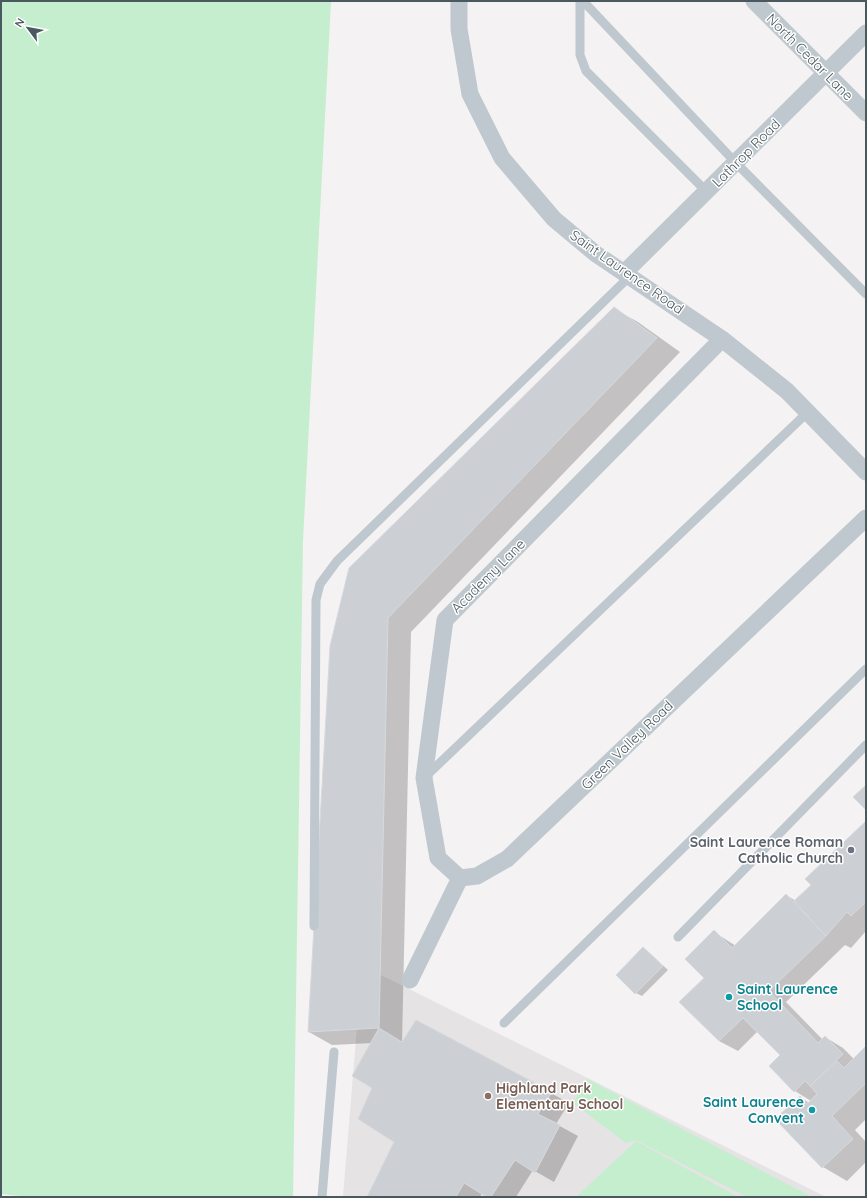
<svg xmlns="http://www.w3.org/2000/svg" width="867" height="1198" viewBox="0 0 867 1198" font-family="Quicksand,sans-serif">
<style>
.education{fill:#e5e3e4}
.green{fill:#c4eece}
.shadow{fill:#0003}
.building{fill:#ccd0d4;stroke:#d6d9dd}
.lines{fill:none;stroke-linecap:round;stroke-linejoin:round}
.service{stroke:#bec8ce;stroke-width:9}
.minor{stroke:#bec8ce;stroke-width:17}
.worship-dot{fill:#6b7280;stroke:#fff;stroke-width:1.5}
.culture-dot{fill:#0f9aa8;stroke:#fff;stroke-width:1.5}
.education-dot{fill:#8d6e63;stroke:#fff;stroke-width:1.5}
.labels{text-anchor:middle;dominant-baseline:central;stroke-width:3;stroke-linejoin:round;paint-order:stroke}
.street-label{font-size:14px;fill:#4a585f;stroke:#fff}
.worship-label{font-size:14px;font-weight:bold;fill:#5b616d;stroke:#fff;text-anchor:end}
.culture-label{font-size:14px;font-weight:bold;fill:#0d838f;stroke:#fff;text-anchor:start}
.education-label{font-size:14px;font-weight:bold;fill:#785e54;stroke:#fff;text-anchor:start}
</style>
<rect width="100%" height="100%" fill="#f4f2f2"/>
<path class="education" d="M362,966L391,980L826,1197H343Z"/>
<path class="green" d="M1,1H331L303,541L293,1197H29L1,1194Z
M587,1079L812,1197H747L636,1140L626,1143L573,1103Z
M636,1141L738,1197H576Z"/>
<path class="shadow" d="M614,309L638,322L680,352L411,632L402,1044L551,1093L569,1103L556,1124L578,1136L554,1182L533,1170L516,1197H489L482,1193L480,1197H368L395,1142L373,1088L372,1043L332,1045L309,1032L331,646Z
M866,823V931L851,948L845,945L786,1002L823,1040L825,1037L843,1048L854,1059L866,1048V1119L855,1130L866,1142V1162L847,1181L823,1167L777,1119L800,1097L809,1103L811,1101L795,1091L770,1066L781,1055L758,1031L738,1051L719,1041L681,1002L705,978L714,932L736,946L786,895L796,901L813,885Z
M644,948L668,970L642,996L636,993Z"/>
<path class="building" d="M614,307L657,338L388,618L379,1028L308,1032L330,646L349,568Z
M866,785V810L853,797Z
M866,821V902L851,916L847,912L826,936L794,901L811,885L805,879Z
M786,894L826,936L769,991L818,1043L825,1036L843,1054L810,1086L805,1081L794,1092L769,1066L780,1055L743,1018L719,1041L679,1002L704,978L685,959L714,930L732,948Z
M643,947L663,966L635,994L616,975Z
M416,1020L552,1092L538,1114L560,1125L535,1173L515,1160L491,1197H487L464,1183L456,1197H367L394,1142L358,1119L372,1088L352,1076L379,1028L402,1042Z
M866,1046V1083L832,1116L853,1139L822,1168L775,1119L800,1096L807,1104L817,1094L810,1086L837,1061L844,1068Z"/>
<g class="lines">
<path class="service" d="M580,1V55L586,71L707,192
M583,1L736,163L866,294
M425,777L808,412
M314,926L316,600L320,584L337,561L630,276
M678,937L866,745
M504,1023L866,669
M322,1197L334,1052"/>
<path class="minor" d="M459,1V29L470,94L502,158L554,219L596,254L722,339L787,391L866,472
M754,1L866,113
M625,272L866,33
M460,878L438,858L424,778L445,620L722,339
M460,878L477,876L507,859L866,518
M410,980L460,878"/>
</g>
<circle class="worship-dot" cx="851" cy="850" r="4"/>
<g class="culture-dot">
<circle cx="729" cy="997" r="4"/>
<circle cx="812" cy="1110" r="4"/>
</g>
<circle class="education-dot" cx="488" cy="1096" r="4"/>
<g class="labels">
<g class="street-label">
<text transform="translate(810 57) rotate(45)">North Cedar Lane</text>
<text transform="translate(746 153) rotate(-45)">Lathrop Road</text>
<text transform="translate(627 272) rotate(35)">Saint Laurence Road</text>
<text transform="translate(488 576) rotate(-45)">Academy Lane</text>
<text transform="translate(627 745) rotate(-44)">Green Valley Road</text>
</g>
<g class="worship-label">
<text x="843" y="842">Saint Laurence Roman<tspan x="843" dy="16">Catholic Church</tspan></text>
</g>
<g class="culture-label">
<text x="737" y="989">Saint Laurence<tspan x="737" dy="16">School</tspan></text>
<text x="804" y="1102" text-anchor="end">Saint Laurence<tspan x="804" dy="16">Convent</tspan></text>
</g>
<g class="education-label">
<text x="496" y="1088">Highland Park<tspan x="496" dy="16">Elementary School</tspan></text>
</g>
</g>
<rect width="867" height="1198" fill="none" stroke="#4a585f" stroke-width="4"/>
<g transform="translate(28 28) rotate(302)" stroke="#ffffff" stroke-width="3" paint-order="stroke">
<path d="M0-3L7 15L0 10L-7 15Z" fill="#4a585f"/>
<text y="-6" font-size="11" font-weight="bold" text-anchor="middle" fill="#4a585f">N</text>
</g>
</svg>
